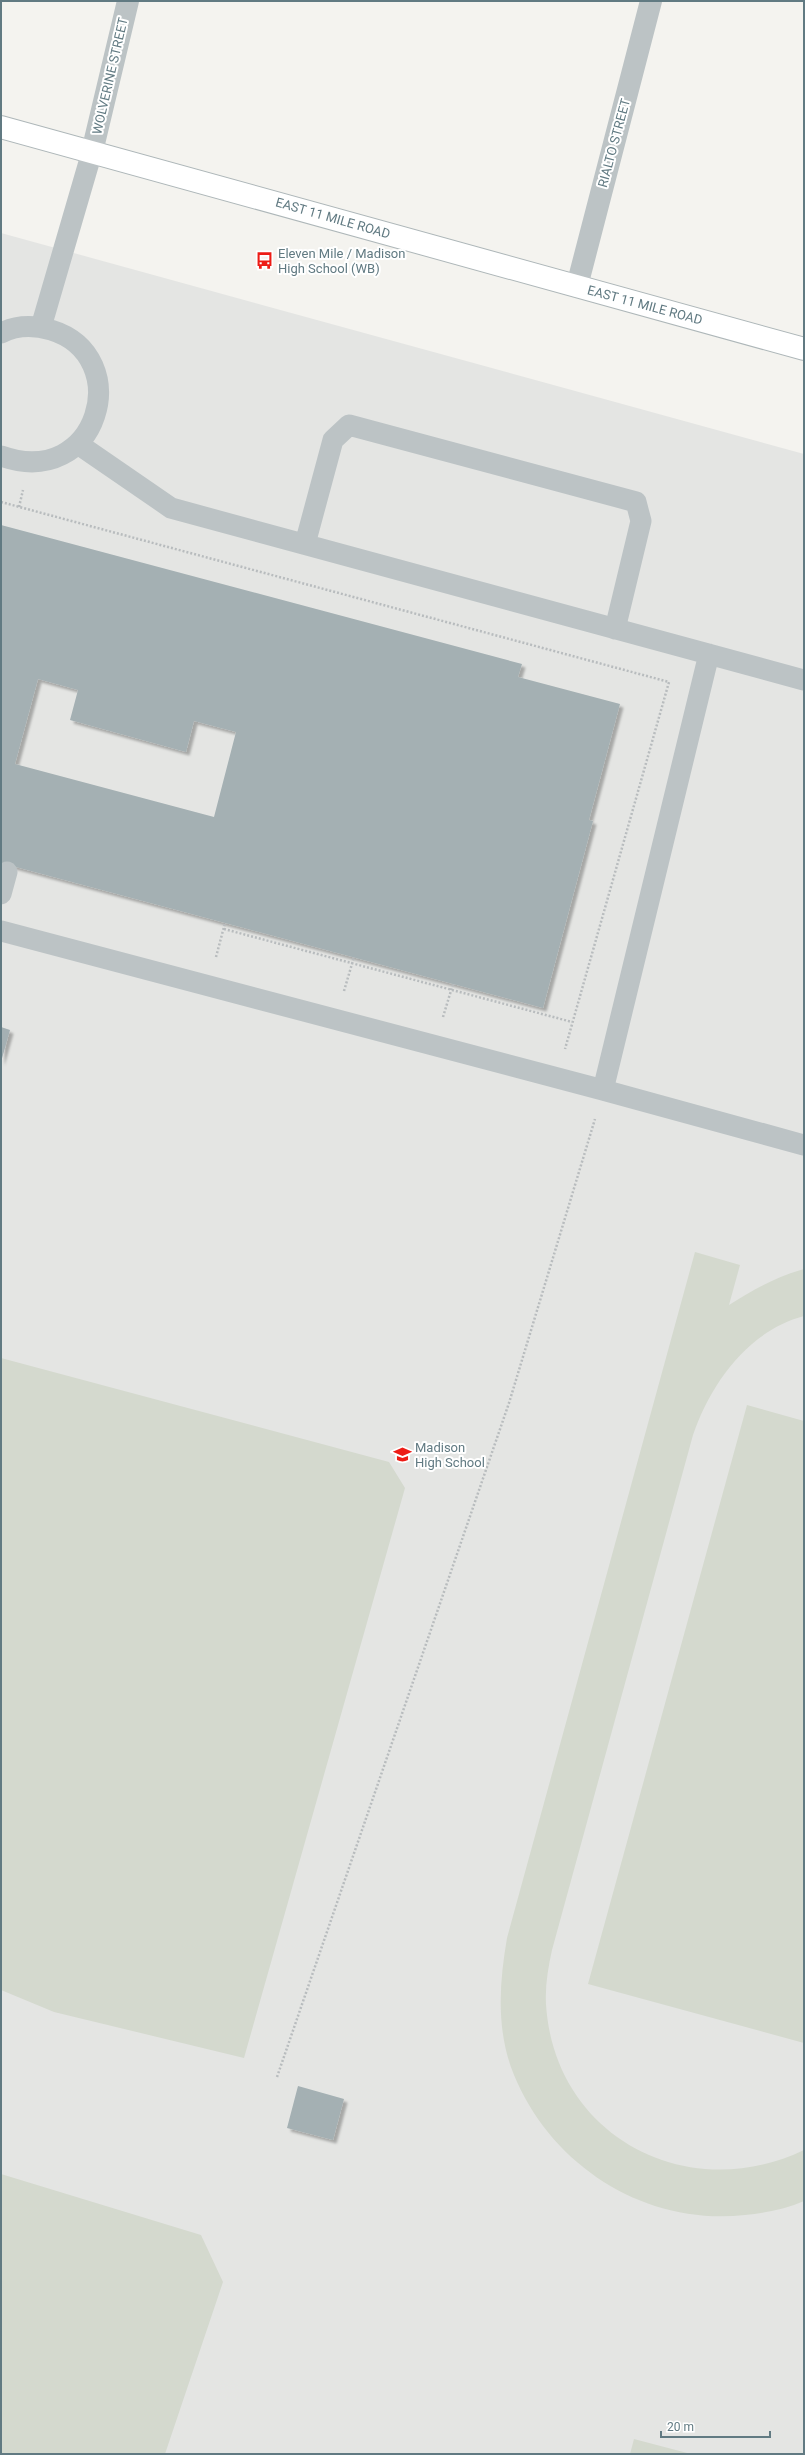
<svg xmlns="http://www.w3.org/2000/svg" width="805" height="2455" viewBox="0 0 805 2455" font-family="Roboto,sans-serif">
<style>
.built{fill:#e4e5e3}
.green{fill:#d4d9ce}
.building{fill:#a4b0b3;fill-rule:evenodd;filter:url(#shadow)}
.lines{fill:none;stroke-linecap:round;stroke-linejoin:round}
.secondary-casing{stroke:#aeb7b9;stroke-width:24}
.path{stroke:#b8bcbe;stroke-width:2.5;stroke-dasharray:2 2;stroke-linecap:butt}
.service{stroke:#bcc3c5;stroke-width:21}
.minor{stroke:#bcc3c5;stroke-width:22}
.secondary{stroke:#fff;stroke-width:22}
.labels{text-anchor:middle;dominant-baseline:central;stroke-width:4;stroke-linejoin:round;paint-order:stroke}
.street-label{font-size:13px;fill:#617a82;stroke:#fff}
.poi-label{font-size:13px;fill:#617a82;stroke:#fff;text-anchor:start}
</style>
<defs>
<filter id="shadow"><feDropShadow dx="3.5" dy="3.5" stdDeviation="1" flood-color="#0004"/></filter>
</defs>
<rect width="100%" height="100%" fill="#f4f3ef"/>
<path class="built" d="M1,233L804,454V2454H1Z"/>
<path class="green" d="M695,1252L740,1265L729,1305C754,1289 776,1277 804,1269V1316C748,1331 711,1383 693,1435L552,1950C548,1968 545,1986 546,2004C554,2137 688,2206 804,2150V2201C786,2209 765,2213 745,2215C646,2226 552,2167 514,2075C496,2031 499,1984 507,1938Z
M1,1358L389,1462L405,1488L244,2058L54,2012L1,1990Z
M747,1405L804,1421V2043L588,1984Z
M1,2174L201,2235L223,2282L165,2454H1Z
M634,2439L691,2454H630Z"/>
<path class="building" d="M1,525L522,664L518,677L620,704L589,820L593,821L543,1008L1,863ZM38,679L78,690L70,720L186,752L194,721L236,732L214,817L15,764Z
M1,1027L10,1030L1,1062Z
M298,2086L344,2099L333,2140L287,2128Z"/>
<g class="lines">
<defs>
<path id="secondary" d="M1,127L804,349"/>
</defs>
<use href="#secondary" class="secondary-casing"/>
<path class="path" d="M1,502L669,682L565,1049
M19,507L23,490
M224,929L572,1022
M216,957L225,923
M344,991L354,957
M443,1017L453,984
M277,2077L509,1403L595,1119"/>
<path class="service" d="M41,327L92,152
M1,333C17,325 34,325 51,330C136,356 99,491 1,456
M78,444L171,508L804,680
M305,544L333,440L349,425L636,502L641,521L615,629
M709,654L603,1090L804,1145
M1,894L7,872
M1,931L603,1090"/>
<path class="minor" d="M92,152L128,1
M577,286L651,1"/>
<use href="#secondary" class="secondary"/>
</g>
<defs>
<symbol id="bus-bare" viewBox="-9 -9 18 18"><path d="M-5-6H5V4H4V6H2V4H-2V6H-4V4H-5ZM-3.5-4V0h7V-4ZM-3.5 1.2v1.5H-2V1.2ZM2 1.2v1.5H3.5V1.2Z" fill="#ed1c16" stroke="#fff" stroke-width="2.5" paint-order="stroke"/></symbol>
<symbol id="school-bare" viewBox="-9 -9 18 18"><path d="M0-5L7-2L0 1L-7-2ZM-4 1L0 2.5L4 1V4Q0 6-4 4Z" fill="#ed1c16" stroke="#fff" stroke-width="2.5" paint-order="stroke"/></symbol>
</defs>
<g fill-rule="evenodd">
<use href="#bus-bare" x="252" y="248" width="25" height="25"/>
<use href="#school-bare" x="390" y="1442" width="25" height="25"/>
</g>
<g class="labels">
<g class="street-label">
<text transform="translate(110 76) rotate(-77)">WOLVERINE STREET</text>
<text transform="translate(614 143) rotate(-75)">RIALTO STREET</text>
<text transform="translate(333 218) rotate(16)">EAST 11 MILE ROAD</text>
<text transform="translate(645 305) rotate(15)">EAST 11 MILE ROAD</text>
</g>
<g class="poi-label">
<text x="278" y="253">Eleven Mile / Madison<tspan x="278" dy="15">High School (WB)</tspan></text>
<text x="415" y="1447">Madison<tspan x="415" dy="15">High School</tspan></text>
</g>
</g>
<rect width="805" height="2455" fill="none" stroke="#617a82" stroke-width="4"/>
<path d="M661 2431v6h109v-6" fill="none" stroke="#617a82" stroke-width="2"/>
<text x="667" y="2431" font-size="12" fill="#617a82" stroke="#ffffff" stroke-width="3" paint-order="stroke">20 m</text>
</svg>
